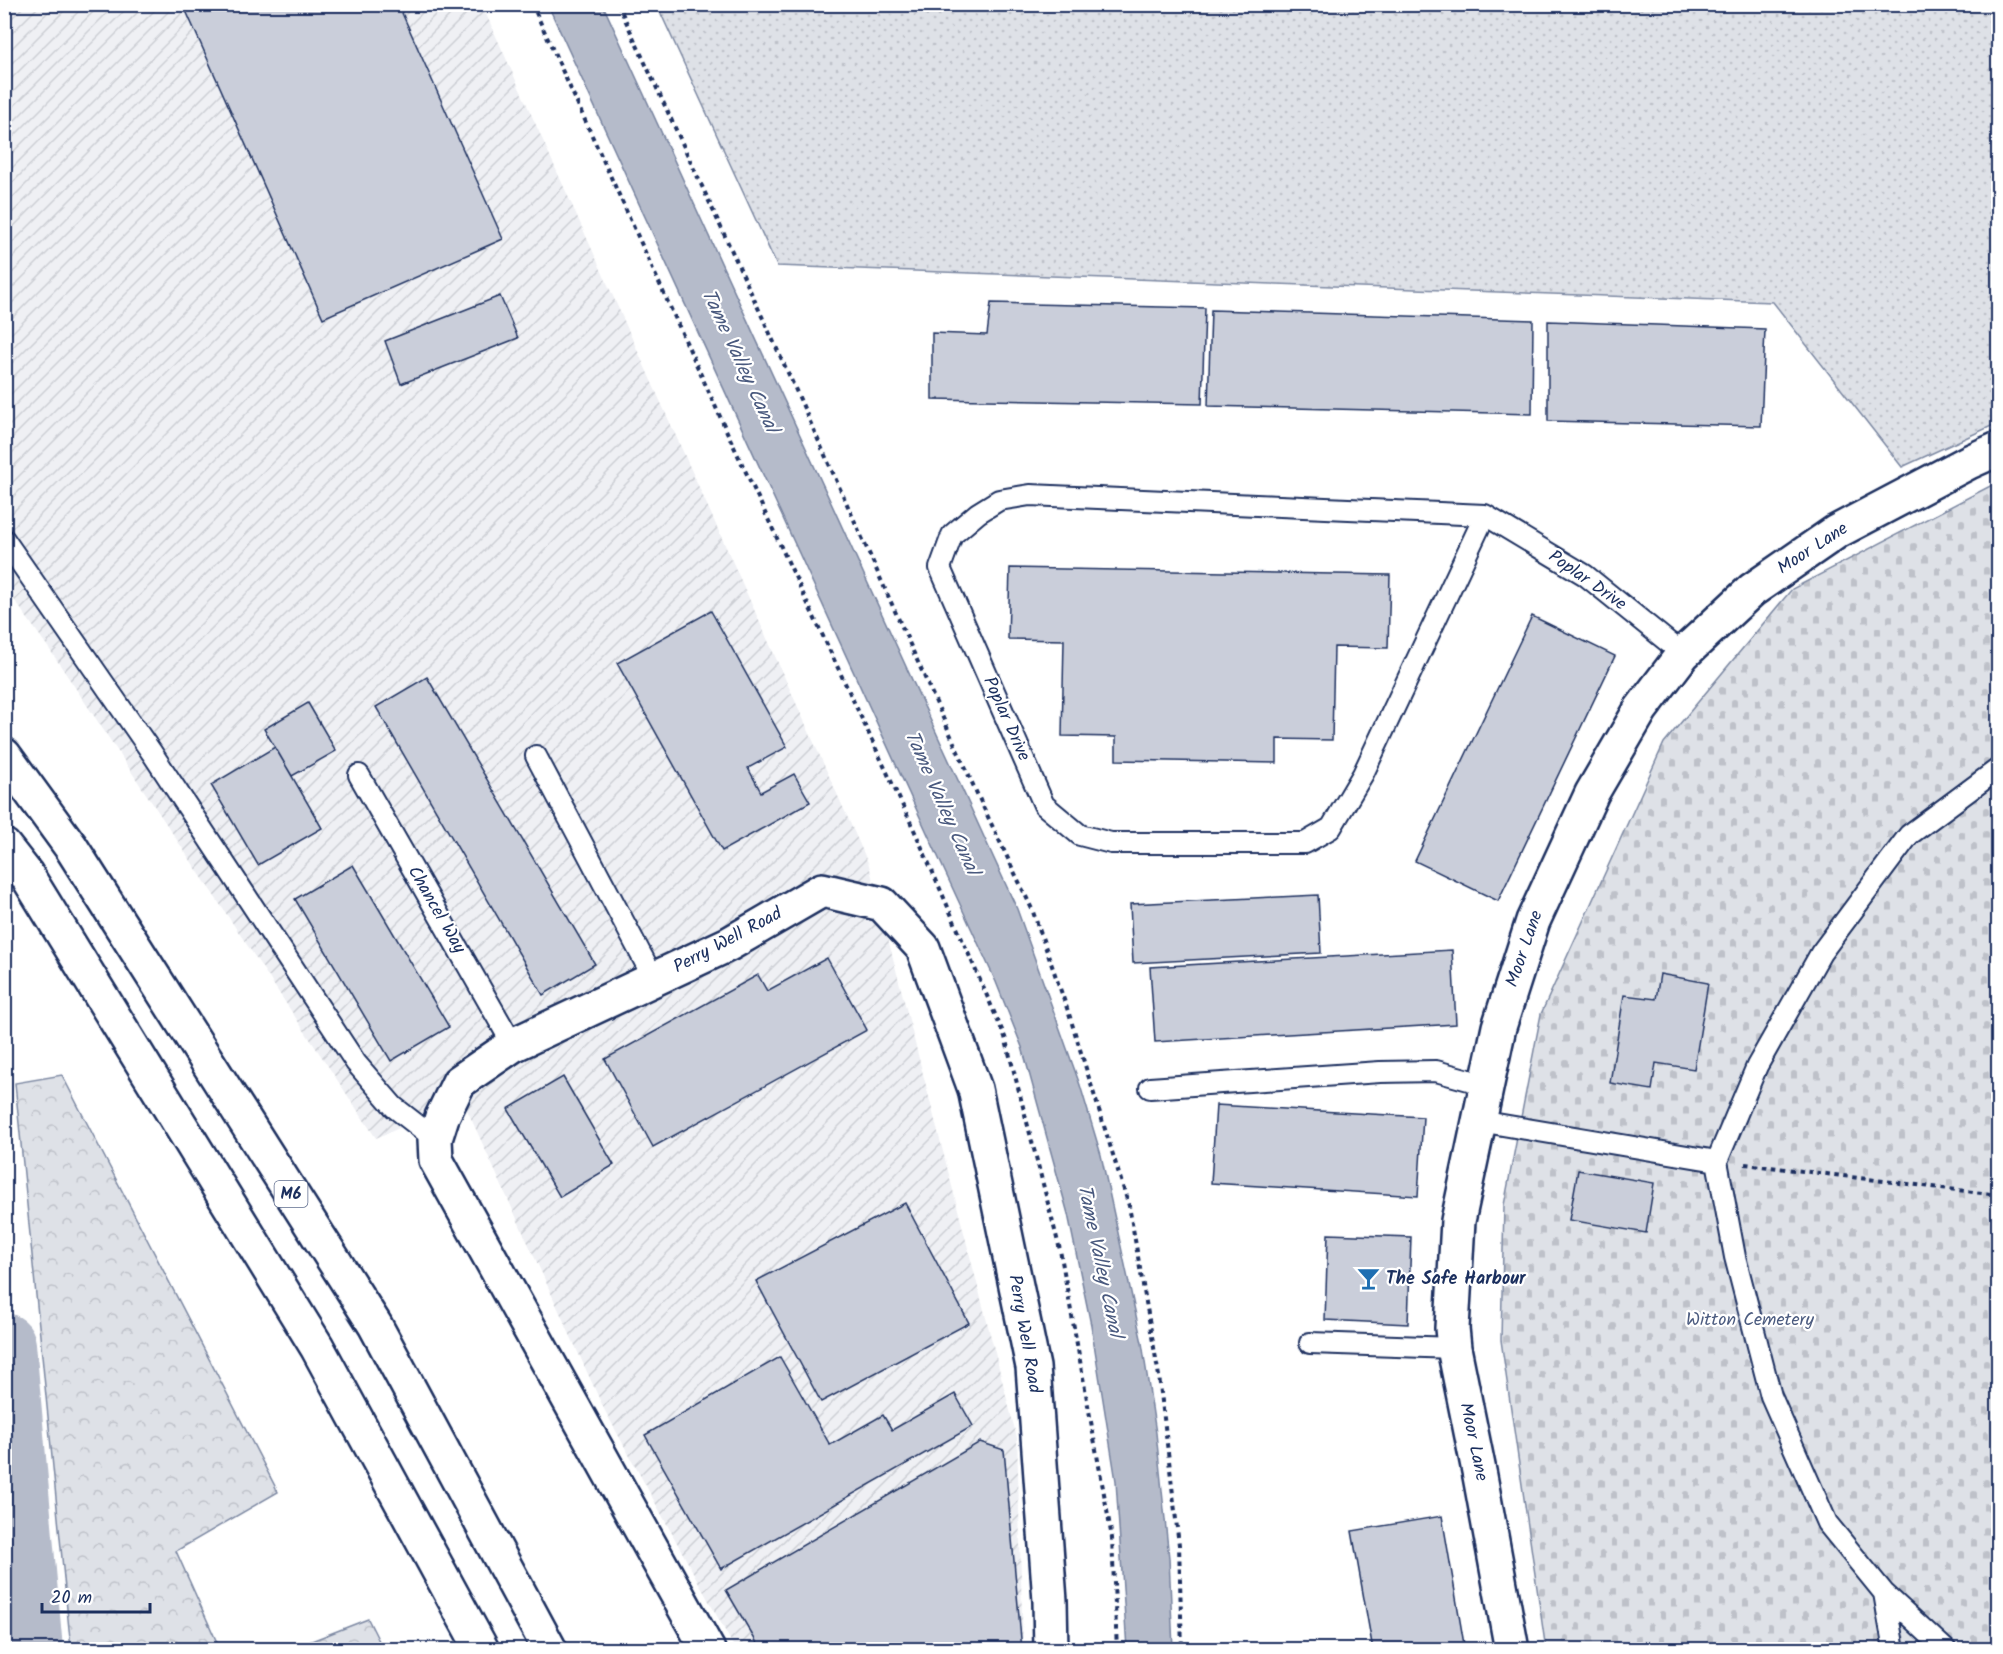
<svg xmlns="http://www.w3.org/2000/svg" width="2003" height="1654" viewBox="0 0 2003 1654" font-family="Kalam,sans-serif">
<style>
.industrial{fill:url(#industrial-furrows)}
.forest{fill:url(#forest-crowns);stroke:#7c88a2;stroke-width:1.5}
.cemetery{fill:url(#cemetery-stones);stroke:#7c88a2;stroke-width:1.5}
.park{fill:url(#park-dots);stroke:#7c88a2;stroke-width:1.5}
.water{fill:#b5bbca;stroke:#77839f;stroke-width:1.5}
.lines{fill:none;stroke-linecap:round;stroke-linejoin:round}
.river{stroke:#b5bbca;stroke-width:64}
.building{fill:#caceda;stroke:#1b2f5e;stroke-width:1.5}
.lane-casing{stroke:#1b2f5e;stroke-width:24}
.street-casing{stroke:#1b2f5e;stroke-width:38}
.highway-casing{stroke:#1b2f5e;stroke-width:38}
.path{stroke:#1b2f5e;stroke-width:4;stroke-dasharray:4.5 4.5;stroke-linecap:butt}
.lane{stroke:#fff;stroke-width:20}
.street{stroke:#fff;stroke-width:33}
.highway{stroke:#fff;stroke-width:33}
.labels{text-anchor:middle;dominant-baseline:central;stroke-width:4.5;stroke-linejoin:round;paint-order:stroke}
.shield{fill:#fff;stroke:#5f6d8e;stroke-width:1.5}
.shield-label{font-size:16px;font-weight:bold;fill:#1b2f5e}
.street-label{font-size:18px;fill:#1b2f5e;stroke:#fff}
.poi-label{font-size:18px;font-weight:bold;fill:#1b2f5e;stroke:#fff;text-anchor:start}
.park-label{font-size:18px;fill:#4c5c80;stroke:#fff}
.water-label{font-size:20px;font-style:italic;fill:#49597e;stroke:#fff}
</style>
<defs>
<pattern id="industrial-furrows" width="10" height="10" patternUnits="userSpaceOnUse" patternTransform="scale(1.5)"><rect width="10" height="10" fill="#eff0f4"/><path d="M-1 1l2-2M0 10L10 0M9 11l2-2" fill="none" stroke="#ccced4"/></pattern>
<pattern id="forest-crowns" width="20" height="18" patternUnits="userSpaceOnUse" patternTransform="scale(1.5)"><rect width="20" height="18" fill="#dee1e7"/><path d="M2 6a3 3 0 1 1 6 0M12 15a3 3 0 1 1 6 0" fill="none" stroke="#bec1c9"/></pattern>
<pattern id="cemetery-stones" width="16" height="16" patternUnits="userSpaceOnUse" patternTransform="scale(1.5)"><rect width="16" height="16" fill="#dee1e7"/><path d="M2 7V4a2 2 0 0 1 4 0v3zM10 15v-3a2 2 0 0 1 4 0v3z" fill="#bec1c9"/></pattern>
<pattern id="park-dots" width="8" height="8" patternUnits="userSpaceOnUse" patternTransform="scale(1.5)"><rect width="8" height="8" fill="#dee1e7"/><path d="M2 2h.1M6 6h.1" fill="none" stroke="#bec1c9" stroke-width="1.8" stroke-linecap="round"/></pattern>
</defs>
<rect width="100%" height="100%" fill="#fff"/>
<filter id="ink" filterUnits="userSpaceOnUse"><feTurbulence type="fractalNoise" baseFrequency=".0167" numOctaves="2"/><feDisplacementMap in="SourceGraphic" scale="12" xChannelSelector="R" yChannelSelector="G"/><feConvolveMatrix kernelMatrix="1 2 1 2 8 2 1 2 1" color-interpolation-filters="sRGB"/></filter>
<g filter="url(#ink)">
<path class="industrial" d="M4,5H482L869,865L1017,1438L1023,1649H735L604,1409L463,1101L376,1138L50,650L5,587Z"/>
<path class="forest" d="M62,1075L278,1492L176,1551L220,1649H71L15,1083Z
M368,1619L383,1649H291Z"/>
<path class="cemetery" d="M1998,482V1649L1546,1650L1501,1340L1504,1205L1541,1014L1664,743L1792,589Z"/>
<path class="park" d="M657,5H1998V423L1902,467L1773,302L777,266Z"/>
<path class="water" d="M548,5H603L1017,909L1080,1085L1101,1155L1142,1343L1156,1433L1169,1558L1173,1649H1127L1116,1481L1091,1325L1068,1214L1022,1047L996,982L946,874Z"/>
<g class="lines">
<path class="river" d="M4,1345L31,1650"/>
</g>
<path class="building" d="M183,4H398L503,239L323,318Z
M500,296L518,338L401,384L385,341Z
M991,303L1205,308L1202,404L932,399V333L987,335Z
M1211,310L1533,320L1532,414L1208,406Z
M1548,321L1765,329L1761,426L1548,421Z
M1010,568L1390,575L1388,648L1334,647L1332,740L1277,739V763L1116,760V737L1062,736L1064,640L1008,639Z
M711,611L787,747L748,768L761,792L794,774L810,802L722,851L617,663Z
M1532,616L1615,656L1498,901L1415,861Z
M427,677L595,964L543,995L376,707Z
M308,703L336,751L292,776L264,729Z
M275,747L322,828L258,865L211,785Z
M353,865L449,1027L391,1061L295,899Z
M1318,895L1321,953L1133,963L1130,904Z
M1452,950L1456,1024L1155,1042L1150,967Z
M827,958L867,1030L653,1147L605,1059L758,975L767,991Z
M1660,974L1708,983L1694,1069L1656,1063L1652,1090L1610,1083L1624,995L1656,999Z
M563,1077L614,1165L560,1197L508,1109Z
M1216,1105L1423,1117L1418,1196L1211,1183Z
M1578,1170L1654,1183L1646,1233L1569,1220Z
M905,1203L969,1323L821,1402L756,1281Z
M1328,1234L1411,1237L1408,1324L1325,1320Z
M780,1357L830,1445L883,1415L892,1430L955,1394L973,1426L721,1569L645,1435Z
M980,1442L1004,1450L1022,1650H761L726,1590Z
M1442,1516L1465,1650H1373L1352,1531Z"/>
<g class="lines">
<defs>
<path id="lane" d="M1485,515L1363,774L1331,828L1305,843H1111L1080,835L1044,805L940,568L952,535L978,513L999,500L1030,495L1485,515L1585,575L1683,654
M4,539L152,753L356,1063L394,1107L435,1139
M536,756L654,979
M359,775L513,1045
M1150,1088L1380,1072L1436,1071L1487,1085
M1479,1121L1717,1161
M1310,1343L1454,1348
M1884,1593L1946,1650
M1894,1650L1884,1593L1827,1523L1771,1396L1735,1257L1717,1161L1757,1066L1821,953L1909,835L1998,769"/>
<path id="street" d="M708,1650L436,1160L435,1139L442,1117L459,1082L513,1045L729,944L822,890L882,904L923,948L975,1089L1033,1367L1050,1601L1051,1650
M1512,1650L1480,1476L1454,1348L1452,1328L1458,1221L1499,1027L1533,921L1592,793L1641,709L1683,654L1752,590L1836,532L1969,462L1998,449"/>
<path id="highway" d="M4,755L71,847L375,1325L550,1650
M4,846L26,874L317,1347L482,1650"/>
</defs>
<use href="#lane" class="lane-casing"/>
<use href="#street" class="street-casing"/>
<use href="#highway" class="highway-casing"/>
<path class="path" d="M532,4L728,434L916,834L1005,1037L1060,1250L1112,1538L1117,1650
M618,4L789,375L978,796L1032,909L1069,1014L1129,1206L1159,1376L1179,1545L1182,1650
M1745,1164L1998,1195"/>
<use href="#lane" class="lane"/>
<use href="#street" class="street"/>
<use href="#highway" class="highway"/>
</g>
</g>
<defs>
<symbol id="bar-bare" viewBox="-9 -9 18 18"><path d="M-6-5H6L.8 .8V4.5H3.5V6h-7V4.5H-.8V.8Z" fill="#1f6fb2" stroke="#fff" stroke-width="2.5" paint-order="stroke"/></symbol>
</defs>
<g fill-rule="evenodd">
<use href="#bar-bare" x="1352" y="1262" width="33" height="33"/>
</g>
<g class="labels">
<rect class="shield" x="274.5" y="1181" width="33" height="26" rx="4.5"/>
<g class="shield-label">
<text x="291" y="1194">M6</text>
</g>
<g class="street-label">
<text transform="translate(1813 549) rotate(-33)">Moor Lane</text>
<text transform="translate(1587 581) rotate(35)">Poplar Drive</text>
<text transform="translate(1006 719) rotate(66)">Poplar Drive</text>
<text transform="translate(436 910) rotate(60)">Chancel Way</text>
<text transform="translate(728 941) rotate(-28)">Perry Well Road</text>
<text transform="translate(1525 949) rotate(-71)">Moor Lane</text>
<text transform="translate(1024 1334) rotate(80)">Perry Well Road</text>
<text transform="translate(1473 1442) rotate(78)">Moor Lane</text>
</g>
<g class="poi-label">
<text x="1386" y="1279">The Safe Harbour</text>
</g>
<g class="park-label">
<text x="1750" y="1320">Witton Cemetery</text>
</g>
<g class="water-label">
<text transform="translate(739 361) rotate(65)">Tame Valley Canal</text>
<text transform="translate(941 803) rotate(66)">Tame Valley Canal</text>
<text transform="translate(1099 1261) rotate(78)">Tame Valley Canal</text>
</g>
</g>
<rect width="2003" height="1654" fill="none" stroke="#fff" stroke-width="24"/>
<rect x="12" y="12" width="1979" height="1630" fill="none" stroke="#1b2f5e" stroke-width="2" filter="url(#ink)"/>
<path d="M42 1603v9h108v-9" fill="none" stroke="#1b2f5e" stroke-width="3"/>
<text x="51" y="1603" font-size="18" fill="#1b2f5e" stroke="#ffffff" stroke-width="4.5" paint-order="stroke">20 m</text>
</svg>
